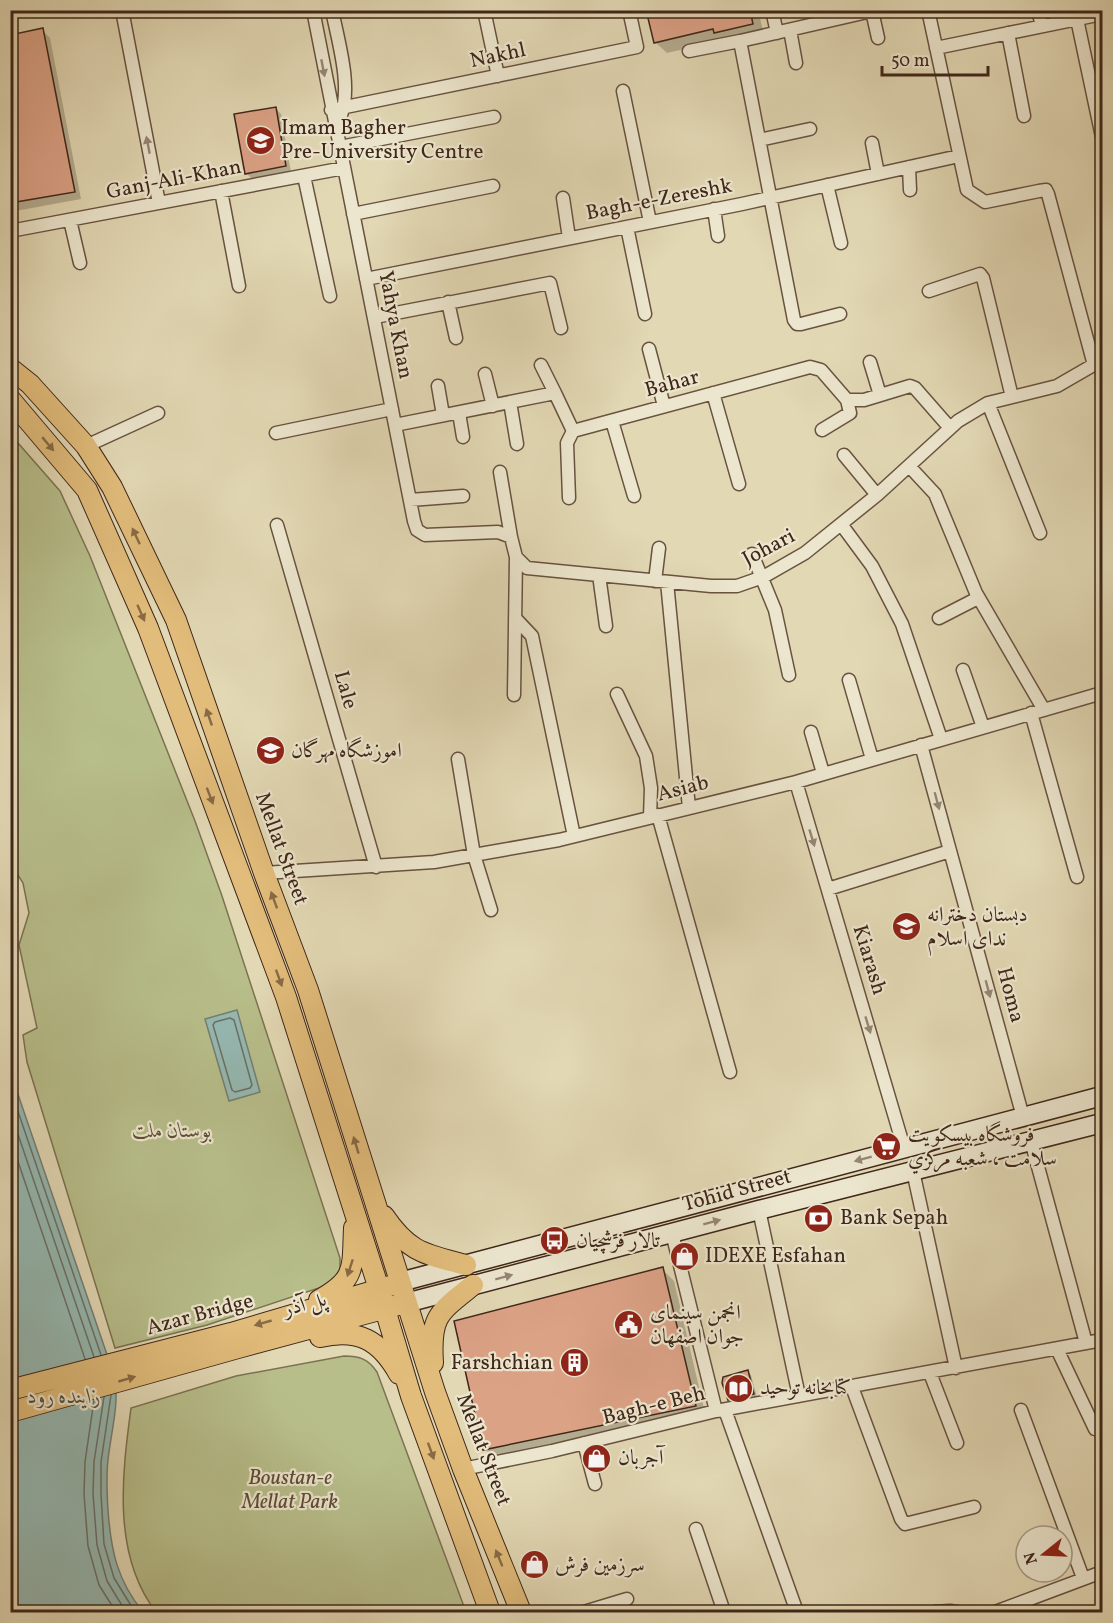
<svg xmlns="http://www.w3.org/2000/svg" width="1113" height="1623" viewBox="0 0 1113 1623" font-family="Vollkorn,Amiri,serif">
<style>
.green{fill:#b7be8a;stroke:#7b7252;stroke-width:1.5}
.water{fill:#95b9b2;stroke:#737e75;stroke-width:1.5}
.shadow{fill:#0003}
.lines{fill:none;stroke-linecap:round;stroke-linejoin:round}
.shore{stroke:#6a7066;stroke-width:1.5}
.building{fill:#dca286;stroke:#3f261a;stroke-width:1.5}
.minor-casing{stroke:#685240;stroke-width:15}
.secondary-casing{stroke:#3f261a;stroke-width:21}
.primary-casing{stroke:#3f261a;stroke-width:22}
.minor{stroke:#ece6ce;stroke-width:12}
.secondary{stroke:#ece6ce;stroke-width:18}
.primary{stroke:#e1bc7a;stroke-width:20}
.oneway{fill:#968674}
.oneway2{fill:#886a45}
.labels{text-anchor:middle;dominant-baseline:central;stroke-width:4.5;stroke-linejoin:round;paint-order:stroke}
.street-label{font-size:21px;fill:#3f261a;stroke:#ece6ce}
.poi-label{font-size:21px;fill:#3f261a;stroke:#ece6ce;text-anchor:start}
.park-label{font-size:21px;font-style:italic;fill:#5d4c36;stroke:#ece6ce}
.water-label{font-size:22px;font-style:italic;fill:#544b40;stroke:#ece6ce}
</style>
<rect width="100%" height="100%" fill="#e2d8b4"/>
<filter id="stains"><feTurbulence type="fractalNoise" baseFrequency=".00333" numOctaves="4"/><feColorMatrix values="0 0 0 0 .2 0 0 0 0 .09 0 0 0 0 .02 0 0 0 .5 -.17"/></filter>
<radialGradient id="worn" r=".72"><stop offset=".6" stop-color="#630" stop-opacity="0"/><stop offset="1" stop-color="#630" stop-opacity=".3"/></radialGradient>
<path class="green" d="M11,435L60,491L90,556L195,821L222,896L340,1258V1268L334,1283L207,1325L115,1348L27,1062L23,1035L37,1028L19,945L29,913L23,883L11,864Z
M344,1356C360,1356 368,1359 377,1372L466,1612H156C112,1555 122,1475 131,1408L236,1376Z"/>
<path class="water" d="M237,1010L260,1092L229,1101L205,1019Z
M10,1071L115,1378C119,1406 111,1432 108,1460C106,1477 107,1494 108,1510C111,1551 117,1580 143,1612H17L11,1607Z"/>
<path class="shadow" d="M648,10H758L764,35L723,40L667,53L655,42Z
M42,30L50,38L81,199L10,212V37Z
M275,108L281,114L291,172L252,179L246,173Z
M662,1269L674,1281L706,1417L496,1461L485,1449Z
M748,1372L751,1375L757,1397L732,1403L729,1400Z"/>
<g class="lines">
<path class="shore" d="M230,1018L234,1020L252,1085L250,1088L235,1092L232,1090L213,1025L215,1022Z
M10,1088L101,1355
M10,1111L94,1357
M10,1138L85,1359
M111,1395L101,1462V1494L104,1544L114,1578L135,1612
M104,1397L94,1462L93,1494L97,1545L107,1581L126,1612
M94,1400L85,1462L84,1494L88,1546L99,1585L116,1612"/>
</g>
<path class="building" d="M646,10H750L753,24L714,33L713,29L654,43Z
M43,28L75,192L10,203V35Z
M276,107L286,166L245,174L234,114Z
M663,1267L696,1406L483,1450L454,1321Z
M748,1370L754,1394L728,1400L722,1383L723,1377Z"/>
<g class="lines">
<defs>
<path id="minor" d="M122,10L159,203
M313,10L414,521L417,530L425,535L498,532L511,537L516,557L527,568L711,586H737L763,577L805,553L877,495L958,421L988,403L1057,386L1102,360
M332,10C338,41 352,86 341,115
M484,10L498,76
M772,10L777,33
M928,10L967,190L985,202L1039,191L1046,190L1048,194L1094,365
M1038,10L1042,26
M872,11L878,38
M1077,19L1102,137
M790,30L796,63
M1008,33L1024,116
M936,48L1102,14
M689,51L740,41
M623,91L650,222
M331,110L637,47L629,10
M759,140L810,129
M872,143L878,174
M340,147L494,117
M909,167L910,190
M304,176L330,296
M827,185L841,243
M221,191L239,286
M563,198L569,238
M714,209L718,236
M353,214L493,186
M70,220L80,263
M627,227L645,314
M10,231L344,168
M366,279L742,204L959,156
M929,291L980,274L983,278L1012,397
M448,302L456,338
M840,314L801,324H797L794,320L740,41L876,10
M375,317L550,283L561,328
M649,349L664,406
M870,362L880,395
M541,365L555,393
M485,374L493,406
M438,386L443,415
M713,393L739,484
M510,402L517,444
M988,403L1040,533
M459,413L463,437
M612,421L634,496
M395,425L555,393L573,431L810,367L821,370L847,400H864L910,386L915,388L950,428
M822,430L850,413L847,400
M276,433L392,409
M86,446L158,413
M844,455L877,495
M909,466L935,494L976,593L1044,710
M500,472L511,537
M569,498L567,443L573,431
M410,500L463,496
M841,524L872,566L902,624L941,739
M277,525L376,867
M752,554L775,610L789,675
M599,575L606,626
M655,581L659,548
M667,582L689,808
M515,618L532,636L574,836
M939,618L978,598
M963,670L983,727
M849,680L872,759
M617,694L646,756L651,788L650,817
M514,695L516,557
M1031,713L1077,877
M811,732L823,773
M921,745L1023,1117
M458,759L474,855L491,910
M796,782L904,1148
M658,815L730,1072
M264,873L434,862L559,840L796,782L1102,693
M828,889L950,851
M1031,1141L1086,1343
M913,1171L956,1368
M759,1210L799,1396
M672,1233L716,1411
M1057,1349L1095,1429
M930,1373L957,1443
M852,1387L901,1519L905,1524L974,1507
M725,1410L797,1612
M1021,1410L1083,1578
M584,1443L595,1484
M463,1469L552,1451L716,1411L1102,1340
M696,1529L724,1612
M584,1612L627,1599
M934,1612L950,1611L957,1612
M995,1612L1102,1572"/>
<path id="secondary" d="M400,1282L1102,1096
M406,1303L759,1210L1102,1123"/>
<path id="primary" d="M10,368L30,384L86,446L112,487L176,620L264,873L308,990L435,1392L463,1469L521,1612
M10,399L87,490L148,628L286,997L379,1289L411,1396L490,1612
M384,1216C409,1253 425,1254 466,1265
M319,1300C357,1279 352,1268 354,1228
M320,1337C358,1328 380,1340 399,1374
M433,1363C430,1316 438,1313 473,1285
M10,1390L231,1333L390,1286
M10,1412L238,1348L398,1305"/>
</defs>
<use href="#minor" class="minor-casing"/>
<use href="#secondary" class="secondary-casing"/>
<use href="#primary" class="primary-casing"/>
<use href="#minor" class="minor"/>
<use href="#secondary" class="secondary"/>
<use href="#primary" class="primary"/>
</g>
<defs><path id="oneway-solid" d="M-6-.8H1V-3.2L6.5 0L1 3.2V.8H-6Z" transform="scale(1.5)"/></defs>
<g class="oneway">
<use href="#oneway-solid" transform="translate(323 68) rotate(79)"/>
<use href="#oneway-solid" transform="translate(148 145) rotate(-101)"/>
<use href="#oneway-solid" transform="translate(937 801) rotate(75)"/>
<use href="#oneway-solid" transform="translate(812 838) rotate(73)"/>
<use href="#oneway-solid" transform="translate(988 989) rotate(75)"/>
<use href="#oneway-solid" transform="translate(868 1025) rotate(73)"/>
<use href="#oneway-solid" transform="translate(863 1159) rotate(165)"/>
<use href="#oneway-solid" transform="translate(712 1222) rotate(-15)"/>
<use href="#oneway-solid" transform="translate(504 1277) rotate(-15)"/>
</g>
<g class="oneway2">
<use href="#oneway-solid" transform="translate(48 444) rotate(50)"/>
<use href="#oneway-solid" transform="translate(136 536) rotate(-115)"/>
<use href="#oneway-solid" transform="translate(141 613) rotate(66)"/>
<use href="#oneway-solid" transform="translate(209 717) rotate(-109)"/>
<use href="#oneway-solid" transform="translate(210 796) rotate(69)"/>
<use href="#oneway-solid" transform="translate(274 900) rotate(-110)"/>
<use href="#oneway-solid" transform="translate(279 978) rotate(70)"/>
<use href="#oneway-solid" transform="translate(356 1145) rotate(-107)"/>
<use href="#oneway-solid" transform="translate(350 1268) rotate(108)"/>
<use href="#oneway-solid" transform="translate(263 1323) rotate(164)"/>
<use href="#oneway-solid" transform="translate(127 1379) rotate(-16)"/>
<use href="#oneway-solid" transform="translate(431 1451) rotate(70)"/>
<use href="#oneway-solid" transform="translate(499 1558) rotate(-112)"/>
</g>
<defs>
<symbol id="school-disc" viewBox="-11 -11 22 22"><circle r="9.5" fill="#8f2418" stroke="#ece6ce"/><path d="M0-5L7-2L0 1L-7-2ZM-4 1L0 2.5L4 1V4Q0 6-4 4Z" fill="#fff"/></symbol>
<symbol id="university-disc" viewBox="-11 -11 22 22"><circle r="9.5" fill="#8f2418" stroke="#ece6ce"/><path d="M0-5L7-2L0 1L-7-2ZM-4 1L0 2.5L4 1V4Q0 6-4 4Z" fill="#fff"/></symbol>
<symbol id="supermarket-disc" viewBox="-11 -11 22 22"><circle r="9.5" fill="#8f2418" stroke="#ece6ce"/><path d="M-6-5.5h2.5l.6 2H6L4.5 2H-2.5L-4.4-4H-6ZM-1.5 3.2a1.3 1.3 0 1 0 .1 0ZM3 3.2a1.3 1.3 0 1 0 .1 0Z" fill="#fff"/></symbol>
<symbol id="bank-disc" viewBox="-11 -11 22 22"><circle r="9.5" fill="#8f2418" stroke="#ece6ce"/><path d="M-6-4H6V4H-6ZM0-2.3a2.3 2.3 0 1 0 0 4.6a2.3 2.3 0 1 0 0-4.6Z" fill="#fff"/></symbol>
<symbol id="bus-disc" viewBox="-11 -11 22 22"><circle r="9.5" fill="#8f2418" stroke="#ece6ce"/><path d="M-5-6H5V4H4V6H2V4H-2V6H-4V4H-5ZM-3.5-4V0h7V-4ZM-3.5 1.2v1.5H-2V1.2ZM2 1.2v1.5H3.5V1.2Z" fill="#fff"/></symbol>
<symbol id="shop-disc" viewBox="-11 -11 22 22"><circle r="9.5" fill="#8f2418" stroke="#ece6ce"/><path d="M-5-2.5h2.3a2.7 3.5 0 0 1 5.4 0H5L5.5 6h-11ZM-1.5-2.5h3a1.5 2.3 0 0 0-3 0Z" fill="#fff"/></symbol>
<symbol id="civic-disc" viewBox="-11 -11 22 22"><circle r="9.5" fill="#8f2418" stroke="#ece6ce"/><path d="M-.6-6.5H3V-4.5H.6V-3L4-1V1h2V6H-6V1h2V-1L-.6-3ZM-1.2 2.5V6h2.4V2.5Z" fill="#fff"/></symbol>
<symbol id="building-disc" viewBox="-11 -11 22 22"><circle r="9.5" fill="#8f2418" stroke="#ece6ce"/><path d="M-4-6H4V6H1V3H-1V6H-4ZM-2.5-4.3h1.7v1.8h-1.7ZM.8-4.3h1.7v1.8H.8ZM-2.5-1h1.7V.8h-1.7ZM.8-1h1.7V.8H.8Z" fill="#fff"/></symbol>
<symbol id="library-disc" viewBox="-11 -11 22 22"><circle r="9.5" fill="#8f2418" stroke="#ece6ce"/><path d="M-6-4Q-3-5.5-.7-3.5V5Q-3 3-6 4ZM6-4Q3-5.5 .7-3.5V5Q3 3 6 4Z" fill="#fff"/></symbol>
</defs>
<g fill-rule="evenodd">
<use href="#school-disc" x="244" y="124" width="33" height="33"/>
<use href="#university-disc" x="254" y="734" width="33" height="33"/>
<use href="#school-disc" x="890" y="910" width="33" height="33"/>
<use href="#supermarket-disc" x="870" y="1130" width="33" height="33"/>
<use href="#bank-disc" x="802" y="1202" width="33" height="33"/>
<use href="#bus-disc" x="538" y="1224" width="33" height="33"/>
<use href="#shop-disc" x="668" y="1240" width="33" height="33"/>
<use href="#civic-disc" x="612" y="1308" width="33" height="33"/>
<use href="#building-disc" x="558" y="1346" width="33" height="33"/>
<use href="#library-disc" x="722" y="1372" width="33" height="33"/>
<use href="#shop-disc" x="580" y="1442" width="33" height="33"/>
<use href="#shop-disc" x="518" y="1548" width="33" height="33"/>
</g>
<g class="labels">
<g class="street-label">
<text transform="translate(498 56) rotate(-12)">Nakhl</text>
<text transform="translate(174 180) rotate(-11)">Ganj-Ali-Khan</text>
<text transform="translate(659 200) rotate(-11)">Bagh-e-Zereshk</text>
<text transform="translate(395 325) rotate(79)">Yahya Khan</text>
<text transform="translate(672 384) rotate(-15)">Bahar</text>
<text transform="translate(769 548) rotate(-28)">Johari</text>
<text transform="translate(345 690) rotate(74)">Lale</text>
<text transform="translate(683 789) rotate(-14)">Asiab</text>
<text transform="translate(281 849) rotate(70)">Mellat Street</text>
<text transform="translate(869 960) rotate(73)">Kiarash</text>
<text transform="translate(1010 995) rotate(75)">Homa</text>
<text transform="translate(737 1191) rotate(-15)">Tohid Street</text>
<text transform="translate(305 1305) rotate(-15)">پل آذر</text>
<text transform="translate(200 1315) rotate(-15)">Azar Bridge</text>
<text transform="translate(654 1406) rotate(-14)">Bagh-e Beh</text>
<text transform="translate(483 1450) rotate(69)">Mellat Street</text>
</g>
<g class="poi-label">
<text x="281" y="128">Imam Bagher<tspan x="281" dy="24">Pre-University Centre</tspan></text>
<text x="291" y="751">اموزشگاه مهرگان</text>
<text x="927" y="915">دبستان دخترانه<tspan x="927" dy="24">ندای اسلام</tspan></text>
<text x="908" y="1135">فروشگاه بيسكويت<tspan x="908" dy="24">سلامت ، شعبه مركزي</tspan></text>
<text x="840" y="1218">Bank Sepah</text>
<text x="576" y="1241">تالار فرشچیان</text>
<text x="705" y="1256">IDEXE Esfahan</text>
<text x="650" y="1313">انجمن سینمای<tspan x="650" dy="24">جوان اصفهان</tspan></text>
<text x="553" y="1363" text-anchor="end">Farshchian</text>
<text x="760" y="1388">کتابخانه توحید</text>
<text x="618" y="1458">آجربان</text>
<text x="555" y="1565">سرزمین فرش</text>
</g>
<g class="park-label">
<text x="172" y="1131">بوستان ملت</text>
<text x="290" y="1478">Boustan-e<tspan x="290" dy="24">Mellat Park</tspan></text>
</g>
<g class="water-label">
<text x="64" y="1397">زاینده رود</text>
</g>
</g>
<rect width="1113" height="1623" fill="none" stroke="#e2d8b4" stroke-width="36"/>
<rect x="12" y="12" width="1089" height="1599" fill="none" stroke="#3f261a" stroke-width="3"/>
<rect x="18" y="18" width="1077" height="1587" fill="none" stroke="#3f261a" stroke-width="1.5"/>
<g transform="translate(1044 1554) rotate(252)"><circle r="28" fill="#ece6ce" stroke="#a79986" stroke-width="1.5"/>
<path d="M0-4.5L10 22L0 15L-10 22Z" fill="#8f2418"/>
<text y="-9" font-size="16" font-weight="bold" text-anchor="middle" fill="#3f261a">N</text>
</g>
<path d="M882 66v9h106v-9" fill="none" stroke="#3f261a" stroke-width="3"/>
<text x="891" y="66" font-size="18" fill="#3f261a" stroke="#ece6ce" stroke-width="4.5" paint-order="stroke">50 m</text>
<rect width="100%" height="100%" filter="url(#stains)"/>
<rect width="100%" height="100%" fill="url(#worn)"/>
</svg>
